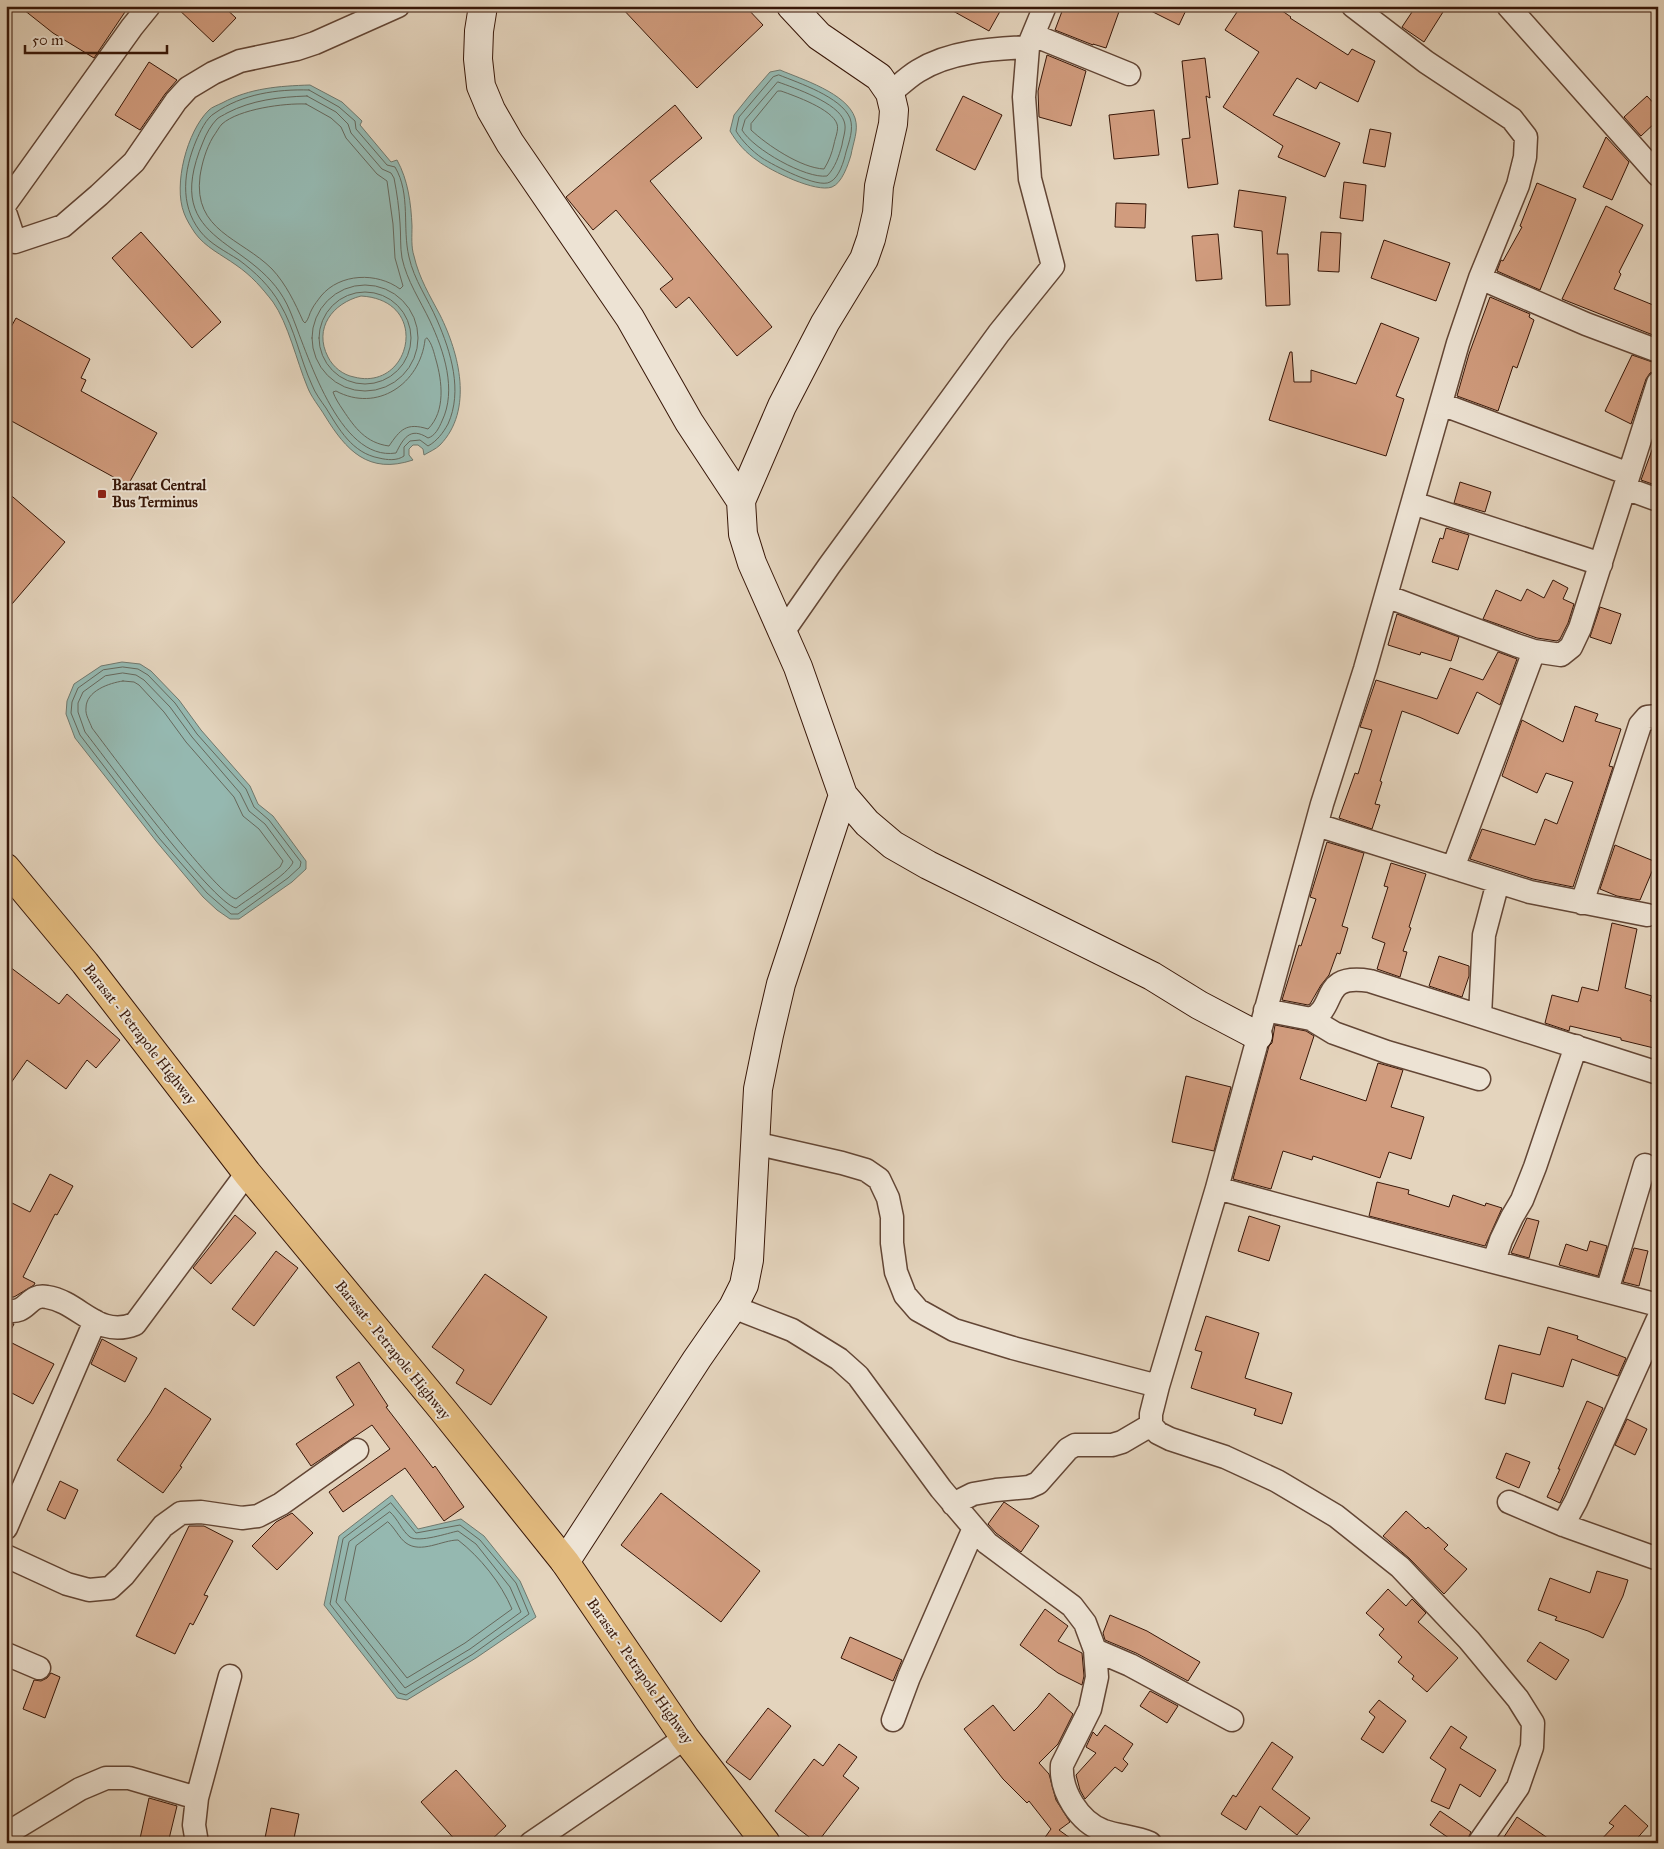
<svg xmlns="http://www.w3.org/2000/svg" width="1664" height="1849" viewBox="0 0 1664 1849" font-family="'IM FELL Great Primer',serif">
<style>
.water{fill:#95b8b0;stroke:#70786d;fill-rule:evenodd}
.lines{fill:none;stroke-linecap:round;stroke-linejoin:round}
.shore{stroke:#66685c;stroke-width:1}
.building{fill:#d19c7e;stroke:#381708}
.street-casing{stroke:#634635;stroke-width:25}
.secondary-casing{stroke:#381708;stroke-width:30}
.highway-casing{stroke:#381708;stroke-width:30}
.street{stroke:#ede3d4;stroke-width:22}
.secondary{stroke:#ede3d4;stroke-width:28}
.highway{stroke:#e2ba7e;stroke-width:28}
.poi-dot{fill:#8f2418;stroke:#ede3d4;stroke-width:2}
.labels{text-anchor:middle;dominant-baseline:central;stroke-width:4;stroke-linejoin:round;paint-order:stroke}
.poi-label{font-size:15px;font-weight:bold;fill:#381708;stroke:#ede3d4;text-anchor:start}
.street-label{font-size:15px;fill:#381708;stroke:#ede3d4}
</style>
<rect width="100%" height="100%" fill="#e4d4bd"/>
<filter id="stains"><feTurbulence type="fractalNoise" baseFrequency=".004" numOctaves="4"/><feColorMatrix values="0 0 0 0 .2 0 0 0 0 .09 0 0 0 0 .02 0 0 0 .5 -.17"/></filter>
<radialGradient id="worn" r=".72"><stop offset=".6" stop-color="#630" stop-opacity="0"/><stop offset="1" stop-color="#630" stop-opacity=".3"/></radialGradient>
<path class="water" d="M780,70C801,79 847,93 855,118C859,130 853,143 851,155C848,165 842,183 832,187C816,193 771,171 758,161C746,153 737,143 730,131L734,115L750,95L770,72Z
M310,85L342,102L362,121L360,125L391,162L397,160C408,180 411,203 412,226C412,236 411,247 414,256C419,278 430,296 440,315C459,353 474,410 440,445C436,449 429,452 424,455L423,449L418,445H413L409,449V455L413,460C368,475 346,450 325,416C319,406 311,397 307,386C297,362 288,323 273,302C262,288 252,276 236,265C222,255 205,247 195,233C191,227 186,219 184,213C173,185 187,131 209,110C212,107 218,105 222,103C250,88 279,86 310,85ZM361,296C432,300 411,392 354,377C343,375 333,367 328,357C313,328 333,303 361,296Z
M122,662L140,664L151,671L179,700L201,730L250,786L258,804L273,816L306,861V869L292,882L239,919H230L217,910L203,897L156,841L75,738L66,714L67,701L74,684L101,666Z
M392,1495L418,1529L461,1519L484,1536L520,1581L536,1617L476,1658L407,1700L397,1698L324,1605L339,1536Z"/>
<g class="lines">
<path class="shore" d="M779,75C799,83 841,97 850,118C854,129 849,142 846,152C844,161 839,178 830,182C818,189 773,165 762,158C752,151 742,141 736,131L739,117L773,77Z
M778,82C795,88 838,103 844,121C847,129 843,137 842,145C839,156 835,168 827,176C806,179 753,149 742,130L745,120Z
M309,90L339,107L355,121L356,129L387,165L395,167C411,194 402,228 409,257C414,280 428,299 437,320C451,352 463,391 448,424C443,433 437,441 428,446L420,440L410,441L404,447V456C397,461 387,460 379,458C352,453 339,429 326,408C321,401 315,393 312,385C300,359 295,329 280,304C270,286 255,272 239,260C225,251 210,244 200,231C179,204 184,170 196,141C200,132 206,118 215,113C242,94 277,89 309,90Z
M778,91H781C795,96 832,109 837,124C839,130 835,138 834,144C832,153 829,161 824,169C801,168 767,145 751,130V124Z
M307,96L336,112L348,124L351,133L382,169L391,173L394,178C397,193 399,208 400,223C401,235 400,247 402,258C407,281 420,300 430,321C444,351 457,390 442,421C439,428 435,436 428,438C410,426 403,439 396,453C338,462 307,351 290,311C259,235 158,249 203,142C206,134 211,125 217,119C219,117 224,115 227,113C252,100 279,97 307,96Z
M306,104L331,118L341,127L346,138L377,174L387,181L393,224L395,258L403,286L400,289C377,272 340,273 321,296C318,300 314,305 312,309C309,314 309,319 305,323L303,321C295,303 286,284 272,269C241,238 193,231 200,176C202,163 206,149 213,137C216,133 219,127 222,124C239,109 284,103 306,104Z
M312 338a53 53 0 1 1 106 0a53 53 0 1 1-106 0Z
M319 338a46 46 0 1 1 92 0a46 46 0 1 1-92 0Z
M427,338C432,343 434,353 436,360C442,381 446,411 428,429C406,422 400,430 389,446C366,443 355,428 343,410C339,404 335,398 333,392L336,391C377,413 420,384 425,340Z
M123,667L138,669L148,675L175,703L197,734L246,789L254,807L269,820L301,862L300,867L288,878L238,914H231L207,893L159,838L80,735L71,713L72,702L78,688L103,670Z
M123,673L136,675L144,680L170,707L192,737L240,793L249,811L265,824L293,862C290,873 248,899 236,908C211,902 107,760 85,732L78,712V703L83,692L105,676Z
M123,681L134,682L139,685L164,712L186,742L234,797L243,816L259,829L283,861L280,867L236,899C216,895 111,753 92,728C90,722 85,715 86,708C86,691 109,683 123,681Z
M391,1503L416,1533L460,1525L480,1540L516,1583L529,1614L473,1654L406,1695L399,1693L330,1604L343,1539Z
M390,1512C398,1519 402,1531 410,1537C419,1543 448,1533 458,1531L476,1544L510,1587L521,1612L470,1649L405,1688L336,1602L349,1542Z
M388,1522C395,1528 399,1538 406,1543C421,1554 442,1540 458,1540C480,1557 501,1583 512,1609L465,1643L407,1678L345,1600L356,1546Z"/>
</g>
<path class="building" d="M19,6H129L94,58L53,33Z
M175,6H223L236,18L213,42Z
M620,6H745L763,25L697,88Z
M944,6H1003L989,31Z
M1064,6H1121L1106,48L1093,44V45L1055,30Z
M1141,6H1188L1179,25Z
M1241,6H1275L1291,17L1290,18L1348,55L1352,49L1375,61L1358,102L1320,82L1316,89L1297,78L1273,115L1340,143L1325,177L1278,157L1283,146L1223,107L1259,52L1225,30Z
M1416,6H1434L1443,12L1424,42L1402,27Z
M1047,55L1086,71L1071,126L1039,117L1038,91Z
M1205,58L1210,98L1206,96L1218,184L1188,188L1182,139L1190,138L1182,61Z
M149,62L177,80L165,94L140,130L115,115Z
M963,96L1002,115L975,170L936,150Z
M1647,96L1658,108V120L1641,136L1624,117Z
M675,105L702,138L650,181L772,327L737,356L689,297L676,308L660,289L673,279L616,210L593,230L566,197Z
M1154,110L1159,155L1114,159L1109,115Z
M1370,129L1391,133L1385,167L1363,163Z
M1606,137L1629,162L1612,200L1583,187Z
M1344,182L1366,185L1363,221L1340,218Z
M1537,183L1576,199L1540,290L1497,271L1501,260L1503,261L1522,227L1520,226Z
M1239,190L1286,197L1277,254H1288L1290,305L1266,306L1262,231L1234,227Z
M1116,203L1146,204L1145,228L1115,227Z
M1606,206L1643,225L1619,272L1621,274L1614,289L1658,307V337L1562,299Z
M141,232L221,322L192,348L112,258Z
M1321,232L1341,233L1339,272L1318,271Z
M1218,234L1222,279L1196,281L1192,236Z
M1384,240L1450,263L1436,301L1371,278Z
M1490,297L1530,314L1529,317L1534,320L1517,368L1513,366L1498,411L1457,396L1469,354Z
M16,318L90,359L81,378L86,380L81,391L157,433L128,485L6,418V336Z
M1381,323L1419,338L1396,396L1404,399L1386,456L1269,420L1290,352H1292L1294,382H1311V370L1356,384Z
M1632,355L1658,364V370L1650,373L1646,379L1631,424L1605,411Z
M1656,439L1658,440V486L1641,480Z
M1460,482L1491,492L1485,512L1454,503Z
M6,491L65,542L6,611Z
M1446,528L1469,535L1458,570L1432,562L1440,538L1443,539Z
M1553,580L1568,588L1563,599L1574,604L1568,623L1560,639L1557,641L1537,638L1483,619L1496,590L1521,601L1527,589L1544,598Z
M1600,607L1621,614L1611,644L1590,637Z
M1397,614L1459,637L1451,661L1421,652L1420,655L1388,645Z
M1498,652L1517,659L1500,705L1477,692L1458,734L1419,717L1402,711L1380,781L1382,782L1375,804L1380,805L1372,829L1339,818L1355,773L1358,774L1372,730L1360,727L1376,680L1437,699L1450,668L1483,680Z
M1575,706L1598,714L1595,721L1621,729L1609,766L1613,767L1573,887L1533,879L1470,859L1482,829L1535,845L1545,819L1557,824L1573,782L1546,773L1537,793L1502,776L1522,720L1563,742Z
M1327,842L1364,853L1342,926L1348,928L1340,954L1337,953L1329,975L1321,985L1310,1004L1308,1005L1282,1000L1299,945L1301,946L1316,899L1310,897Z
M1615,845L1656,862L1640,900L1617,896L1600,889Z
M1391,863L1426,874L1409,927L1411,928L1403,951L1407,952L1400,977L1377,969L1385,943L1372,938L1388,887L1384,886Z
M1612,923L1637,929L1625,988L1652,996L1650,1001L1658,1002V1049L1621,1040V1038L1570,1026L1569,1031L1545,1023L1552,995L1578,1002L1582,987L1598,991Z
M1439,956L1469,966V976L1462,997L1429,986Z
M6,964L59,1004L67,994L120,1040L96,1068L87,1060L66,1089L27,1060L6,1090Z
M1275,1025L1306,1031L1314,1036L1300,1079L1366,1101L1378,1063L1403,1070L1391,1107L1424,1117L1411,1159L1389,1152L1380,1178L1313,1156L1312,1160L1283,1151L1271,1189L1233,1179L1269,1046L1272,1043Z
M1186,1076L1231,1087L1214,1151L1172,1142Z
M50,1174L73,1186L57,1215L55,1214L23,1277L35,1283L34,1285L14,1297H6V1200L30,1212Z
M1377,1182L1409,1190L1408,1194L1449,1207L1453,1195L1485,1206L1486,1203L1502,1208L1485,1246L1369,1216Z
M235,1215L256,1233L211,1284L193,1268Z
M1249,1216L1280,1226L1269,1261L1238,1251Z
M1527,1218L1539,1221L1529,1258L1511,1253Z
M1590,1241L1607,1246L1598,1276L1559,1265L1566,1244L1587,1251Z
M1634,1248L1648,1251L1639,1286L1623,1282Z
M276,1251L298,1268L254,1326L232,1309Z
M485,1274L547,1317L491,1405L456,1383L464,1370L432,1347Z
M1206,1316L1259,1333L1245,1378L1292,1393L1282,1424L1254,1415L1256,1409L1191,1388L1202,1352L1195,1350Z
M6,1323L14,1324L6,1339Z
M1548,1327L1578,1336L1577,1339L1626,1358L1618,1376L1572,1359L1563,1387L1512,1373L1505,1404L1485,1399L1499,1345L1540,1355Z
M102,1339L137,1358L125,1382L91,1364Z
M6,1340L54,1364L33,1404L6,1390Z
M359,1362L388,1406L386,1407L433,1468L435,1466L464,1507L444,1521L405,1468L343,1512L329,1492L390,1449L372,1425L311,1466L296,1444L354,1405L336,1377Z
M165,1388L211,1419L180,1466L182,1467L163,1493L117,1460L150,1413Z
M1587,1401L1603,1408L1560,1503L1547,1497L1560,1469H1558Z
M1627,1419L1647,1429L1635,1455L1615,1445Z
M1506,1453L1530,1462L1519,1488L1496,1478Z
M60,1481L78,1490L65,1519L47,1510Z
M661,1493L760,1571L721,1622L621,1545Z
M1004,1502L1039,1526L1021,1552L996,1533L988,1524Z
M1406,1511L1426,1529L1428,1527L1448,1545L1444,1549L1467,1569L1444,1594L1409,1558L1383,1536Z
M292,1513L313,1533L277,1570L252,1546L276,1522Z
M189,1526H204L233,1541L204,1595L208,1596L193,1625L190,1623L175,1654L136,1636Z
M1597,1571L1628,1580L1623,1596L1603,1638L1588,1631L1555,1620L1557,1617L1538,1610L1550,1578L1590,1593Z
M1388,1589L1406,1606L1412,1599L1426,1613L1418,1622L1458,1658L1427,1692L1412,1679L1414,1676L1398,1662L1402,1657L1379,1635L1384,1629L1366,1613Z
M1045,1609L1068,1626L1058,1641L1082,1653L1084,1676L1082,1685L1058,1673L1020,1645Z
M1110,1615L1147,1631L1200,1662L1188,1681L1136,1653L1105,1640L1103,1633Z
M850,1637L902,1660L893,1681L841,1658Z
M1540,1642L1569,1660L1556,1680L1527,1661Z
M51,1673L60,1677L45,1718L23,1709L34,1680L41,1681L47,1678Z
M1150,1691L1178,1706L1167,1723L1140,1706Z
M1049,1693L1073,1714L1058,1744L1039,1763L1049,1774L1056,1800L1070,1822L1059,1830L1077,1843H1041L1051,1829L1029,1801L1027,1803L1003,1779L964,1729L993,1705L1014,1731L1038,1707Z
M1379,1700L1406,1721L1383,1753L1361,1739L1375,1717L1369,1712Z
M768,1708L791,1726L750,1780L726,1762Z
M1105,1725L1133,1744L1123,1759L1128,1764L1122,1772L1115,1767L1085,1799L1080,1790L1076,1775L1096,1753L1086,1747L1093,1732L1097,1736Z
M1451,1726L1467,1737L1460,1748L1496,1770L1480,1797L1460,1784L1449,1809L1431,1801L1446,1769L1430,1758Z
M1272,1742L1293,1757L1272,1789L1310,1818L1297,1835L1260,1806L1246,1830L1221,1814L1233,1795L1236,1797Z
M839,1744L857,1757L843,1776L859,1788L817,1843L775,1811L814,1759L823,1766Z
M456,1770L506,1826L488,1843H458L421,1802Z
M149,1798L177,1806L168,1843H139Z
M1625,1805L1648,1826L1633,1843H1598L1614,1826L1609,1823Z
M271,1808L299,1814L293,1843H264Z
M1440,1811L1471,1832L1466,1843H1456L1430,1825Z
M1517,1817L1555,1843H1500Z"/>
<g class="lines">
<defs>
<path id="street" d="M1353,6L1426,62L1512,119L1526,137L1525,157L1518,185L1480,278L1458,343L1365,669L1322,804L1217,1188L1158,1386L1151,1414V1425L1158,1433L1170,1439L1225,1457L1277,1481L1336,1516L1400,1567L1469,1640L1518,1699L1533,1723L1532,1747L1518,1787L1479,1843
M1508,6L1658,175
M1033,35L1129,74
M890,93C899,86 908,77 918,71C950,51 991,49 1028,47
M6,203L132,27L149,6
M6,215L15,242L63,226L99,195L134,162L176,101L188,88L213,73L240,61L297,49L315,43L398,6
M1480,278L1586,324L1658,351
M1441,404L1629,474
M1625,488L1658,500
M1413,503L1601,564
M1386,596L1516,645L1534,651L1561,655L1571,647L1580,628L1658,383
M783,632L829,566L999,333L1053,266L1030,179L1024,97L1028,47L1045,6
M1317,825L1530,892L1647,915
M1453,868L1534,651
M1582,903L1640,725L1647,717L1658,716
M1265,1010L1311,1019C1338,1007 1319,973 1370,981L1658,1073
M1480,1016L1484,935L1498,882
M1311,1019L1334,1033L1387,1052L1479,1079
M754,1143L842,1163L866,1170L879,1179L888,1198L892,1217V1243L896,1272L905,1295L918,1310L954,1330L1013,1348L1158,1386
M1217,1188C1363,1229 1511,1266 1658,1305
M1494,1261L1501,1240L1512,1217L1522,1200L1535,1167L1576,1046
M1607,1291L1645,1165
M733,1307L792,1330L839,1359L858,1376L941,1489L987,1543L1072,1606L1085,1623L1095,1650L1097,1677L1090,1709L1062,1765C1060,1791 1079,1822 1104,1831C1119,1836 1136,1837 1150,1843
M6,1310C28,1316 27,1293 47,1297C80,1302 97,1339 135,1324L247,1173
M1509,1502L1563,1525L1658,1559
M953,1504L973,1494L996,1490L1029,1487L1038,1483L1068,1449L1075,1445H1112L1122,1442L1151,1425
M1563,1525L1576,1501L1658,1319
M6,1528L95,1321
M6,1556L67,1584L89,1590L110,1588L124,1575L163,1526L181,1513L201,1512L242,1518L258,1516L281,1504L357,1450
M1095,1650L1130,1665L1232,1720
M6,1654L39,1668
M893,1720L909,1677L974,1528
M6,1834L80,1789L106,1778H129L197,1798
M197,1843L194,1825L197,1798L230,1676
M531,1843L685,1738"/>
<path id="secondary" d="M483,6L479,31L478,59L481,86L491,110L510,143L630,318L689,422L741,501
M791,6L819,36L879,77L890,93L894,110L893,124L879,186L877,213L871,239L864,259L825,323L782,406L741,501L743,534L752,563L798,667L843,795L867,823L893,845L928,865L1152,976L1199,1005L1258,1036
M565,1562L697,1359L733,1307L744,1285L749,1260L758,1089L769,1035L781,984L843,795"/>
<path id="highway" d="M6,868L85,963L247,1173L443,1410L565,1562L685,1738L766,1843"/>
</defs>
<use href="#street" class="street-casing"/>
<use href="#secondary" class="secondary-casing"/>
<use href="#highway" class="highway-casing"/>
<use href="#street" class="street"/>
<use href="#secondary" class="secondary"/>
<use href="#highway" class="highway"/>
</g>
<rect class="poi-dot" x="97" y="489" width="10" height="10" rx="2.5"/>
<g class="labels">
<g class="poi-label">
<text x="112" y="485">Barasat Central<tspan x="112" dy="17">Bus Terminus</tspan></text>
</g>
<g class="street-label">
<text transform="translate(140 1034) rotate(52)">Barasat - Petrapole Highway</text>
<text transform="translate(393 1350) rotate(51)">Barasat - Petrapole Highway</text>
<text transform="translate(640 1671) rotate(55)">Barasat - Petrapole Highway</text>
</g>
</g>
<rect width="1664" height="1849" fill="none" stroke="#e4d4bd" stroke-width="25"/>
<rect x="8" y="8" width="1649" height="1834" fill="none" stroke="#381708" stroke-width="2.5"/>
<rect x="12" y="12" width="1639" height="1824" fill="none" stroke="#381708"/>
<path d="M25 45v8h142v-8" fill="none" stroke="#381708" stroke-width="2.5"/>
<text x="32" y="45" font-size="15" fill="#381708" stroke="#ede3d4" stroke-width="4" paint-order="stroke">50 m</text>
<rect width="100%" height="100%" filter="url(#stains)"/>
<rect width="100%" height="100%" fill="url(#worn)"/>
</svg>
